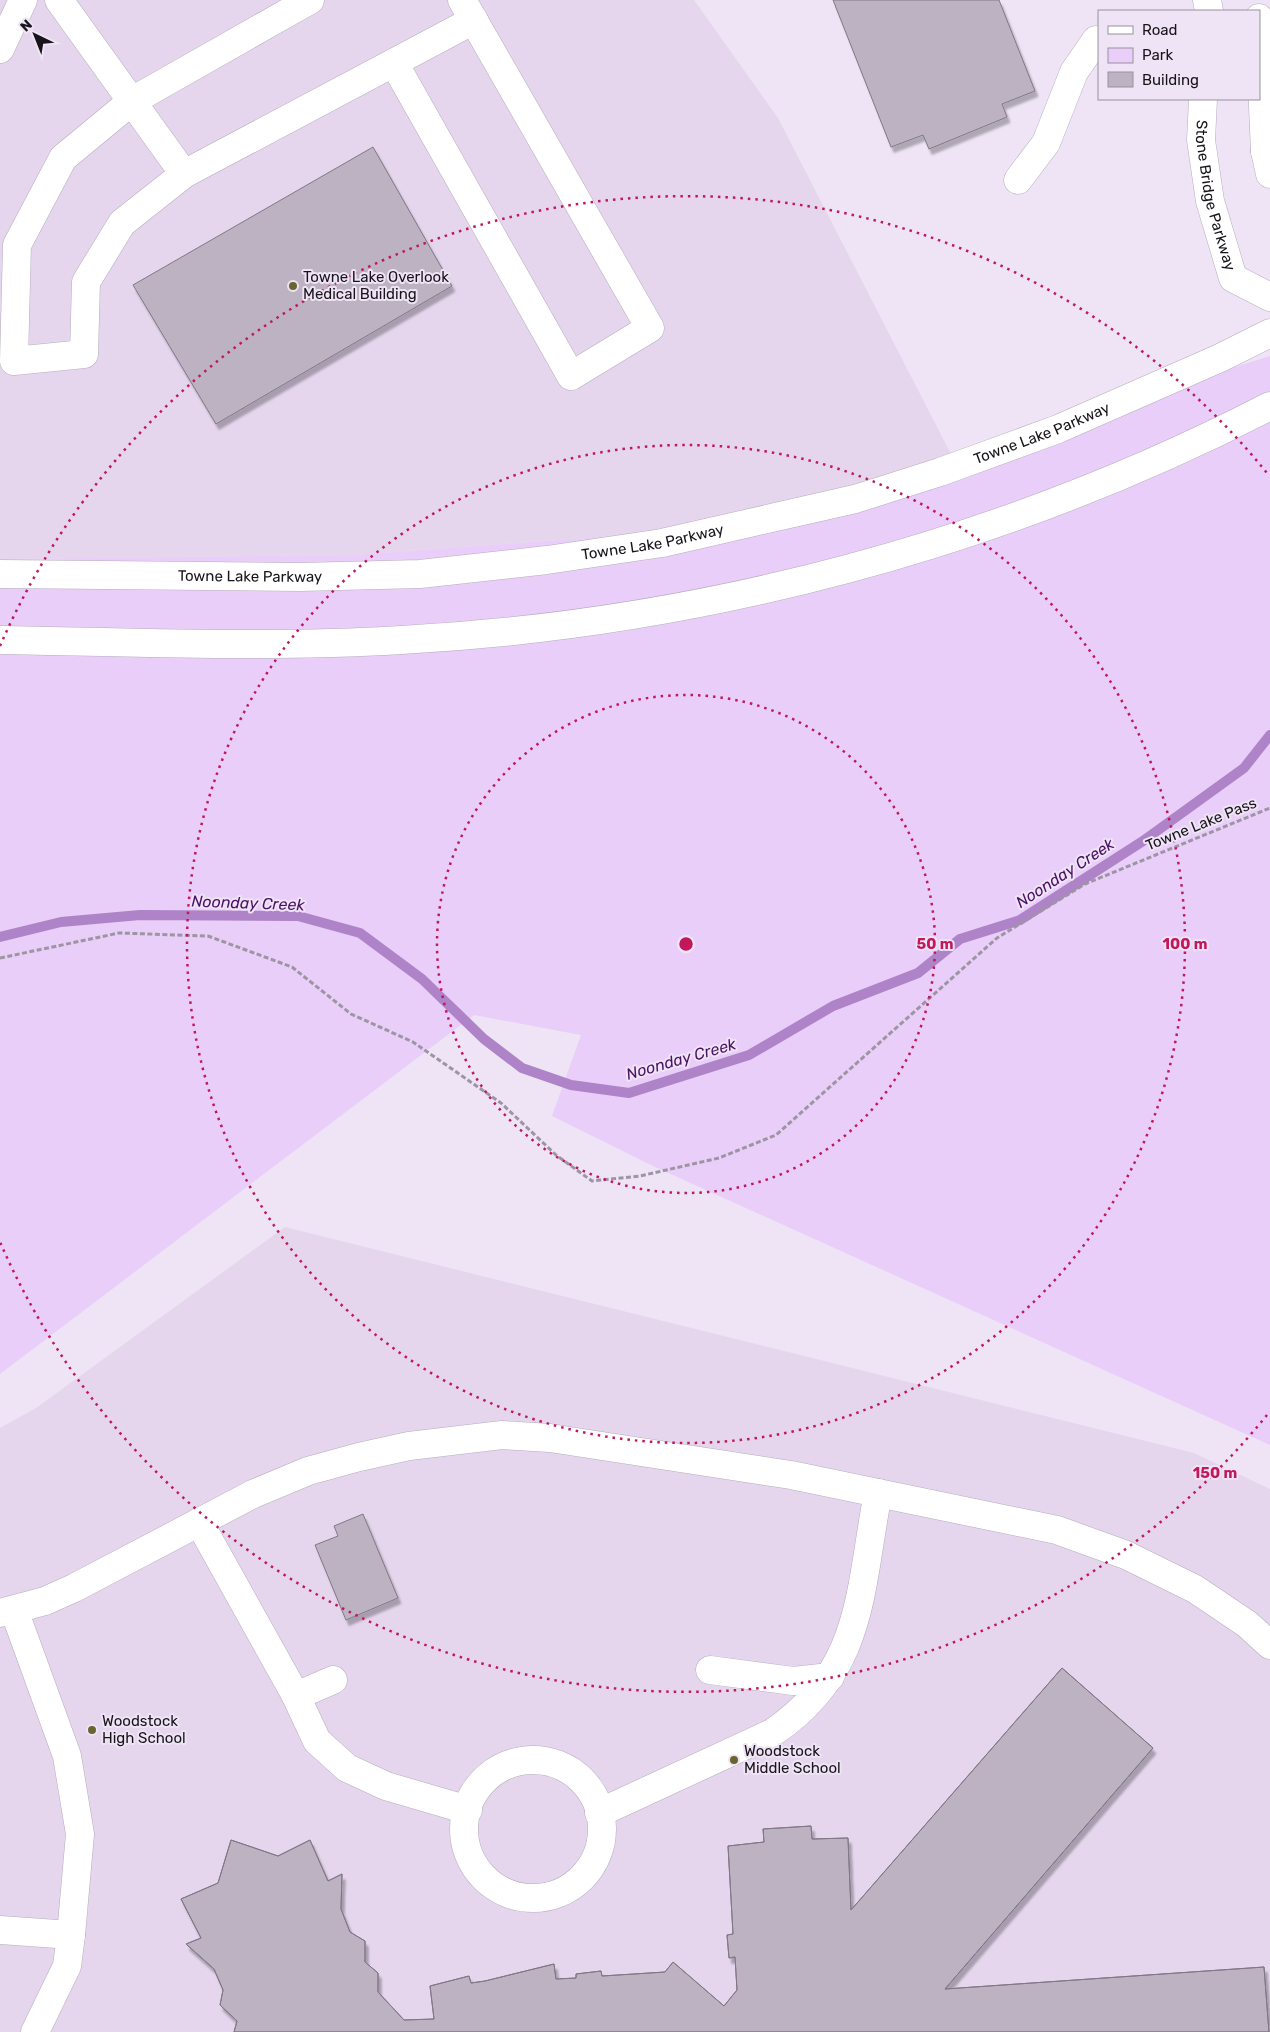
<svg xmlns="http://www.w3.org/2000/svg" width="1270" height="2032" viewBox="0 0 1270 2032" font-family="Rubik,sans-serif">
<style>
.built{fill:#e5d6ee}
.green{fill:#e8cef8}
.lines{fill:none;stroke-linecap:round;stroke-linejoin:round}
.stream{stroke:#af83c8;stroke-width:10}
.building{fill:#bcb2c2;stroke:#817887;filter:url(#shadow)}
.minor-casing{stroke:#b6adbd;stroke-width:29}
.major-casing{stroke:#b6adbd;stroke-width:29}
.path{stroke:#9d95a2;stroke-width:3;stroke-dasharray:5 2.5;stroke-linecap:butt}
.minor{stroke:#fff;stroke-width:28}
.major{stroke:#fff;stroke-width:28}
.ring{fill:none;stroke:#c2185b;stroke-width:2.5;stroke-dasharray:2.5 5}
.poi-dot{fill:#6a6431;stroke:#eee4f5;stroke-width:2}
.labels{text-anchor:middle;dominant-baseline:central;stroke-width:4;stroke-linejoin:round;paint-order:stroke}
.street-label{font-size:15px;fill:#18141a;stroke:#eee4f5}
.poi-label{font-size:15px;fill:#18141a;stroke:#eee4f5;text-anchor:start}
.water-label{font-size:16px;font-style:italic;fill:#4c1166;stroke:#eee4f5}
.centre{fill:#c2185b;stroke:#eee4f5;stroke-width:2.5}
.ring-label{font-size:15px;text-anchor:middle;font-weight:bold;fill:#c2185b;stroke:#eee4f5;stroke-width:4;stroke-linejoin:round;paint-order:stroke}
</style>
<defs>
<filter id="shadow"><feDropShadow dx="3" dy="5.5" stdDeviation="1" flood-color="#0004"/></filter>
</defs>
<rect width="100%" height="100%" fill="#eee4f5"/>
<path class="built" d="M0,0H694L778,118L952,456L767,525L353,555L0,559Z
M285,1227L1194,1453L1270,1489V2032H0V1428L36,1408Z"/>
<path class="green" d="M1270,356V1445L653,1166L552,1116L581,1035L474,1015L0,1374V559L353,555L767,525L952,456Z"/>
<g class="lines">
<path class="stream" d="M0,937L61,922L140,915L298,916L360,933L422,979L484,1039L522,1068L571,1085L629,1093L749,1055L833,1006L918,973L960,939L1020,920L1143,841L1244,768L1270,735"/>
</g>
<path class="building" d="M833,0H999L1035,91L1002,104L1007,117L929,149L923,135L891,147Z
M373,147L452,286L216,424L133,285Z
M363,1514L398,1598L346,1620L315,1545L338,1536L334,1526Z
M1062,1668L1153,1748L945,1989L1264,1967L1269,2032H234L237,2021L220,2005L223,1990L214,1969L186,1944L201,1938L181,1899L218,1883L231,1840L278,1856L310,1840L328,1881L342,1874L341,1909L350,1932L365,1941V1962L378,1973V1992L404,2020L434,2019L430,1986L469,1976L471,1983L485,1981L554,1964L556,1979L576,1978V1974L601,1971L602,1976L665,1972L673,1962L724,2006L737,1990L735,1957L729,1958L727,1935L733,1934L728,1846L764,1842L763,1829L811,1826L812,1839L848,1838L851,1910Z
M1062,1668L1153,1748L945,1989L1264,1967L1269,2032H234L237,2021L220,2005L223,1990L214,1969L186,1944L201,1938L181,1899L218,1883L231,1840L278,1856L310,1840L328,1881L342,1874L341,1909L350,1932L365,1941V1962L378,1973V1992L404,2020L434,2019L430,1986L469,1976L471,1983L485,1981L554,1964L556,1979L576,1978V1974L601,1971L602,1976L665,1972L673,1962L724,2006L737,1990L735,1957L729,1958L727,1935L733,1934L728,1846L764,1842L763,1829L811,1826L812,1839L848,1838L851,1910Z"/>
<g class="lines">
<defs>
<g id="minor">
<path d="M59,0L184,174"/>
<path d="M310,0L132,101L63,158L17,245L14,361L84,354L86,282L122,223L184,174L474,20"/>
<path d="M1207,0L1209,11"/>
<path d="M1259,18L1265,151L1270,174"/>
<path d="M0,49L23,0"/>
<path d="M394,63L571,376L650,328L462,0"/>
<path id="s1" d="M1203,99L1201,140L1210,201L1233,278L1270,297"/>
<path d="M1018,180L1046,143L1074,72L1096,40"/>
<path d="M199,1522L296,1696L317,1741L347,1768L386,1786L468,1810"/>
<path d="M0,1613L45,1601L74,1588L253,1494L308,1471L359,1457L409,1446L502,1435L550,1438L791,1475L1057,1530L1126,1555L1195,1589L1247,1624L1270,1645"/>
<path d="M710,1670L793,1681L830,1677"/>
<path d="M296,1696L333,1680"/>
<circle cx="533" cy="1829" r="69"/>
<path d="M599,1813L772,1733C864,1671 859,1592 878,1493"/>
<path d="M0,1930L71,1935L80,1834L67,1756L14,1610"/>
<path d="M35,2032L67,1966L71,1935"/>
</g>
<g id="major">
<path d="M1265,151L1270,157"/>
<path id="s2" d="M0,574L300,577L420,574L547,560L662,543L855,499L940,472L1058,429L1220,358L1270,333"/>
<path d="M0,640C134,642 267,648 401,640C701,624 1003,544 1270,406"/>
</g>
</defs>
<use href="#minor" class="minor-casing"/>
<use href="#major" class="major-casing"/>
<path class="path" d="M0,958L119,933L208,936L292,967L351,1014L413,1042L501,1103L556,1155L592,1181L640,1176L719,1158L776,1135L997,938L1085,884L1270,808"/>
<use href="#minor" class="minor"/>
<use href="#major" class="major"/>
</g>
<g class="ring">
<circle cx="686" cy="944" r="249"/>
<circle cx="686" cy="944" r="499"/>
<path d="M1267 1415A748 748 0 0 1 0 1242M0 646A748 748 0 0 1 1267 473"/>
</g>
<g class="poi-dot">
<circle cx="293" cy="286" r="5"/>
<circle cx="92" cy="1730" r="5"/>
<circle cx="734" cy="1760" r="5"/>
</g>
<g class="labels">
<g class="street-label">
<text stroke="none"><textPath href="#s1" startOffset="98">Stone Bridge Parkway</textPath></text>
<text stroke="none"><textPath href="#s2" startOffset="1060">Towne Lake Parkway</textPath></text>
<text stroke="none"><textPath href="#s2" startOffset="655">Towne Lake Parkway</textPath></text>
<text stroke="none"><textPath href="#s2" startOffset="250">Towne Lake Parkway</textPath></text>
<text transform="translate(1201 824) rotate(-22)">Towne Lake Pass</text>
</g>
<g class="poi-label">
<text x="303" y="277">Towne Lake Overlook<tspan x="303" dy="17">Medical Building</tspan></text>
<text x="102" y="1721">Woodstock<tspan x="102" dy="17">High School</tspan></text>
<text x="744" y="1751">Woodstock<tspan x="744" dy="17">Middle School</tspan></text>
</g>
<g class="water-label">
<text transform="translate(1065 873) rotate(-33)">Noonday Creek</text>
<text transform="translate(248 903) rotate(2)">Noonday Creek</text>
<text transform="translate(681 1059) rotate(-16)">Noonday Creek</text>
</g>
</g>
<circle cx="686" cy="944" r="8" class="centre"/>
<g class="ring-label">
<text x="935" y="949">50 m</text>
<text x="1185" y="949">100 m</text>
<text x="1215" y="1478">150 m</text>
</g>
<rect x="1098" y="10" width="162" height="90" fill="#eee4f5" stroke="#98919d"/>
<rect x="1108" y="26" width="25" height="8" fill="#ffffff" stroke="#98919d"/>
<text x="1142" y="35" font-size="15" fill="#18141a">Road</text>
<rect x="1108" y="48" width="25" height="15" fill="#e8cef8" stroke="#98919d"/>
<text x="1142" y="60" font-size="15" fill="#18141a">Park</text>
<rect x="1108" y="72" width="25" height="15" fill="#bcb2c2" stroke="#98919d"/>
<text x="1142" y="85" font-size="15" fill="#18141a">Building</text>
<g transform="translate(35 35) rotate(317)" stroke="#eee4f5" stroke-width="4" paint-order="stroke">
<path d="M0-4L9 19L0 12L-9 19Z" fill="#18141a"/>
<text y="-8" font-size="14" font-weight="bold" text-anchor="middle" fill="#18141a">N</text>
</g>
</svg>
